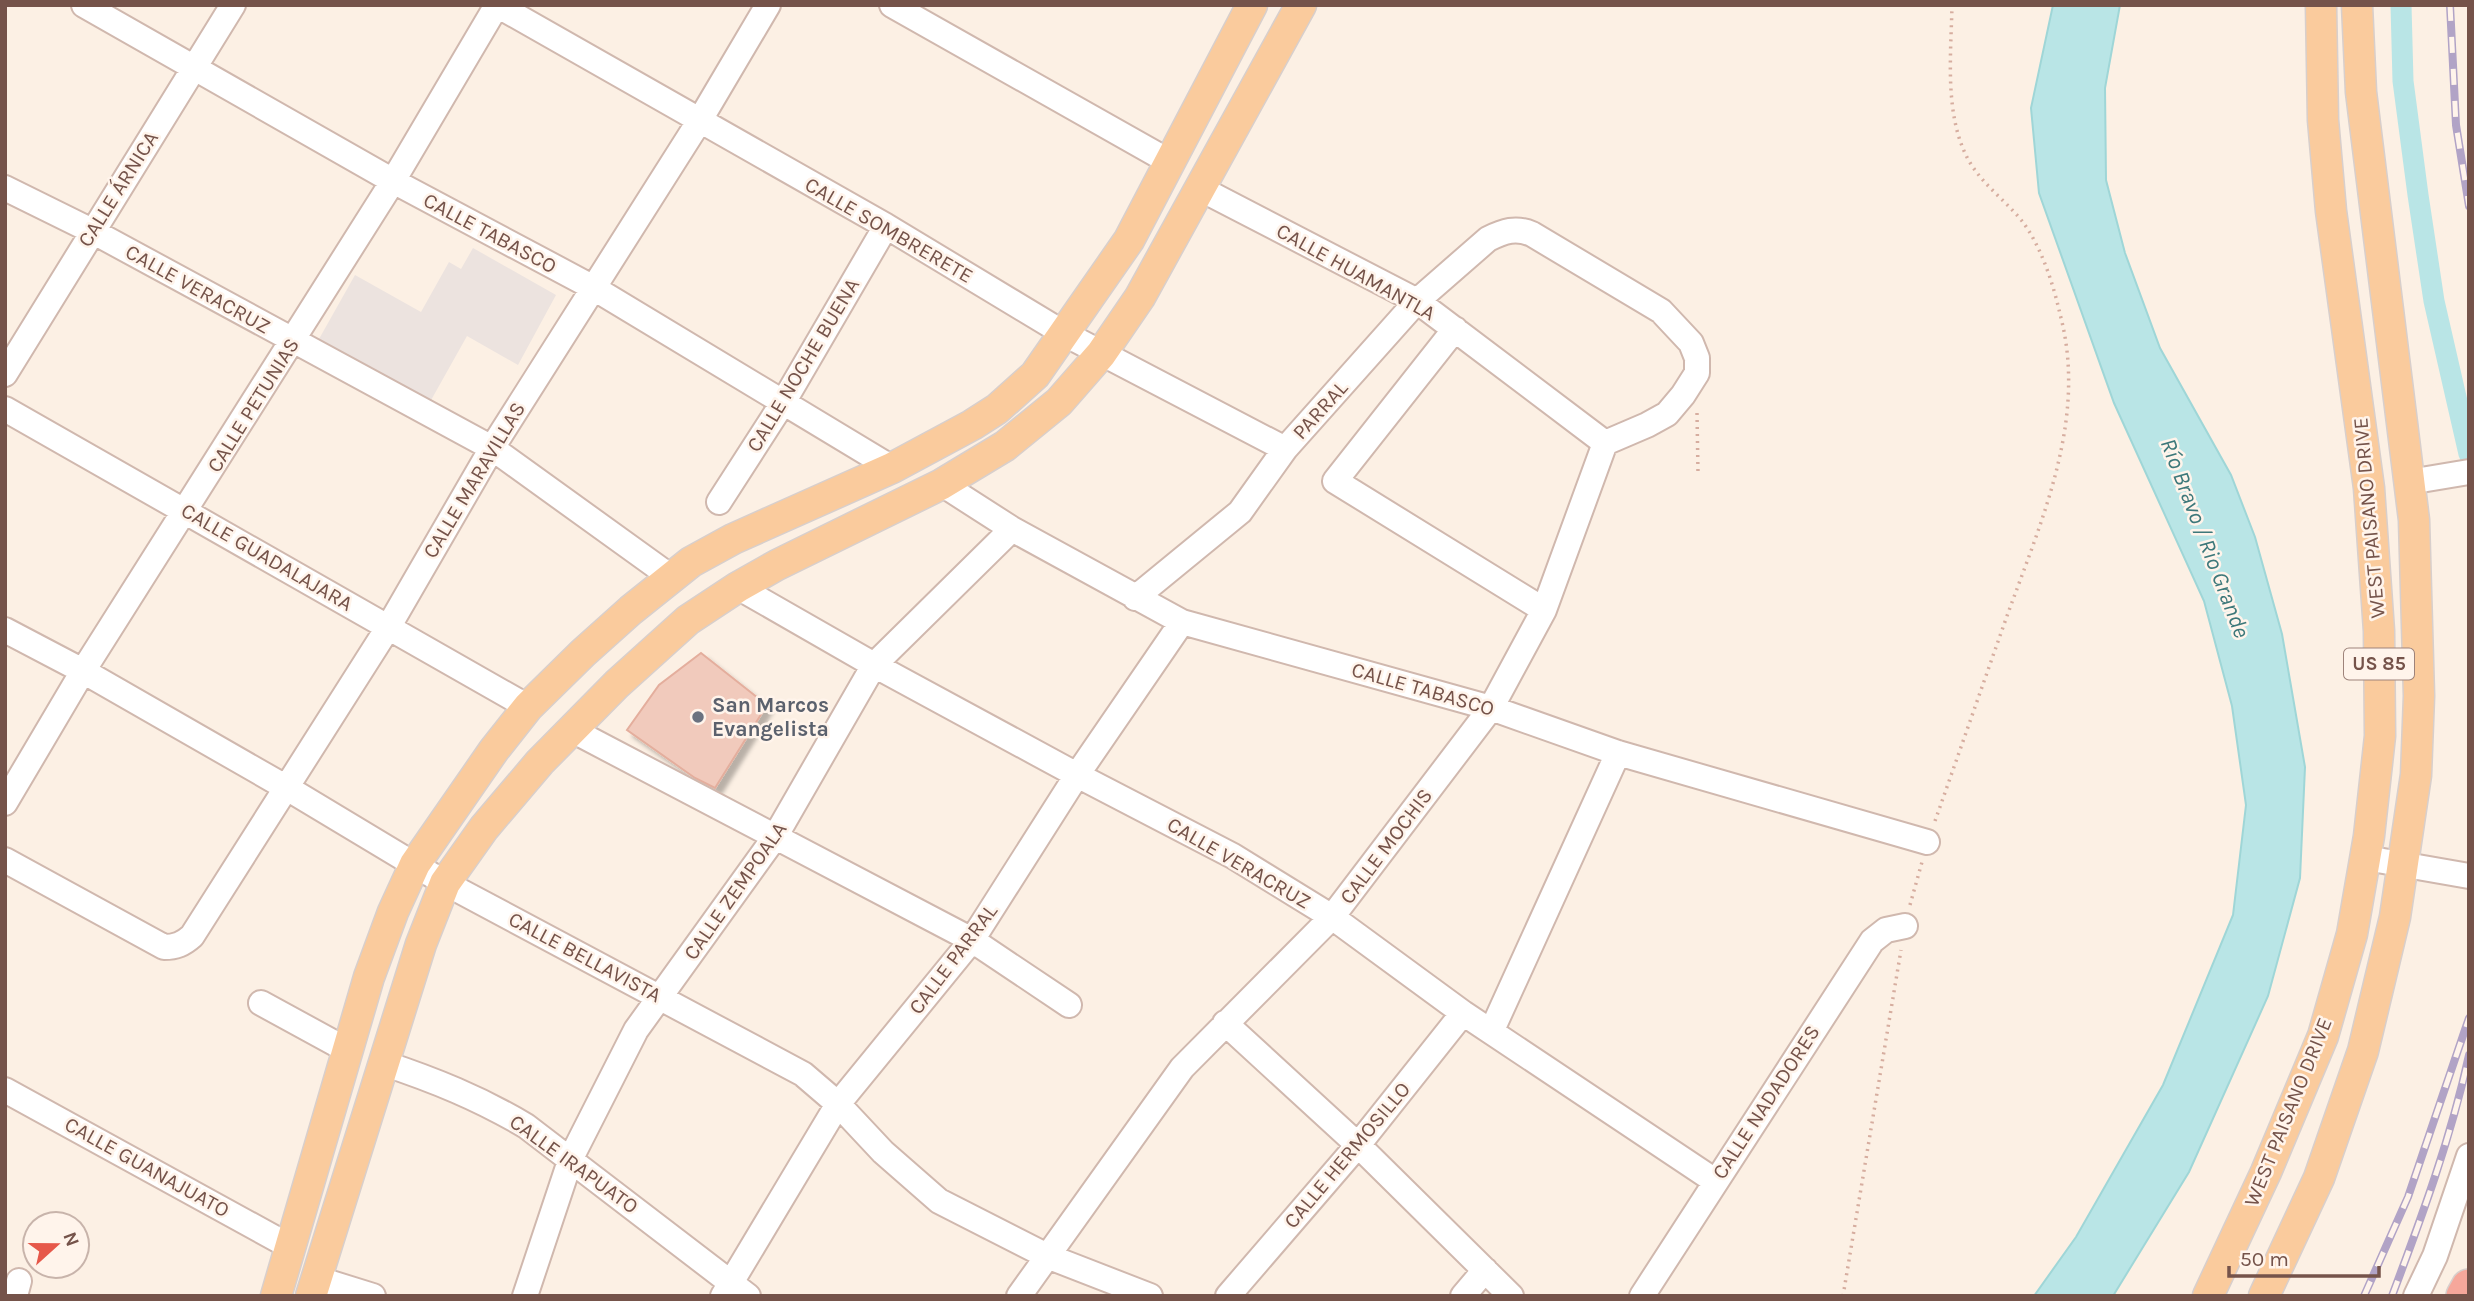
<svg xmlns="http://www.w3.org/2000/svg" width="2474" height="1301" viewBox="0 0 2474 1301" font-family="Karla,sans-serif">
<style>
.industrial{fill:#ece3df}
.water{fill:#b9e5e6;stroke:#9fd6d7;stroke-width:2}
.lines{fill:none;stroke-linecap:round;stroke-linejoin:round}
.canal{stroke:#b9e5e6;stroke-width:21}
.building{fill:#f1cabc;stroke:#e4ae9d;stroke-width:2;filter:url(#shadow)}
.minor-casing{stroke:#d0b8ae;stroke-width:28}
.major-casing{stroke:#d8cfcc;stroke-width:33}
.highway-casing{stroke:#d8cfcc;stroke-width:38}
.path{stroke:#d6ad9f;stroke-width:3.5;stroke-dasharray:2 5;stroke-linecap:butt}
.minor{stroke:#fff;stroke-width:24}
.major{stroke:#facb9d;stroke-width:30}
.highway{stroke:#f6a79b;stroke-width:35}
.rail-casing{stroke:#b1a3c6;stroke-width:8}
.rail{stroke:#fff4eb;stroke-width:5;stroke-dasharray:16;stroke-linecap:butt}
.worship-dot{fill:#6b7280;stroke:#fff4eb;stroke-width:2.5}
.labels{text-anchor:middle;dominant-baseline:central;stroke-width:5;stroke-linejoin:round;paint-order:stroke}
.shield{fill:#fff4eb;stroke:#9e837a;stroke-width:2}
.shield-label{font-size:19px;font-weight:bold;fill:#75534a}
.street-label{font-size:21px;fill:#75534a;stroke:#fff4eb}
.worship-label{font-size:21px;font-weight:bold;fill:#5b616d;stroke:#fff4eb;text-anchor:start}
.water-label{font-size:23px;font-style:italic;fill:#3d787a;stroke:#fff4eb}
</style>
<defs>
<filter id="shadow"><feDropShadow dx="6" dy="6" stdDeviation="2" flood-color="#0004"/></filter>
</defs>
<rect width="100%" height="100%" fill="#fcf0e4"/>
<path class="industrial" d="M473,248L556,295L518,365L467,336L430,402L319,339L355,275L421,312L449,262L461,269Z"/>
<path class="water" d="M2053,5H2120L2105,88L2106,180L2125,253L2160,348L2231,475L2255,537L2282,634L2305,767L2300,878L2268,996L2189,1172L2113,1296H2034L2076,1237L2163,1085L2233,915L2246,805L2232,706L2204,601L2114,403L2039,193L2031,108Z"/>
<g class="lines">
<path class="canal" d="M2401,5L2403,81L2418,195L2434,301L2469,454"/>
</g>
<path class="building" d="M701,653L767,705L715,788L695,778L627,730L659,685Z"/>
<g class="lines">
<defs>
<path id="minor" d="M84,5L393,181L592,287L892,468
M497,5L886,226L1065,334L1285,449
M892,5L1170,162
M5,188L92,231L492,448L671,577
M1201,189L1417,301L1605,443
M1455,329L1335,481L1544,610
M5,374L233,5
M5,409L528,707
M2409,482L2469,472
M942,484L1012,529L1182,622L1491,708L1618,753L1927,842
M719,502L784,401L886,226
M738,587L874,665L1077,775L1233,856L1332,917L1463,1013L1715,1181
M5,630L83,671L287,788L445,883L803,1074L838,1104L883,1152L939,1201L1047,1256L1150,1296
M572,730L972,940L1069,1005
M5,803L83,671L393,181L497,5
M2366,858L2469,876
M5,860L164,947C176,947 183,944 192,936L389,626L492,448L700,120L768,5
M261,1003L347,1050
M1225,1023L1358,1145L1511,1296
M1492,1030L1618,753
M383,1063C434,1080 479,1098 526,1126L748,1296
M5,1090L289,1246
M315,1278L373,1296
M15,1296L19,1281
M525,1296L571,1158L636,1030L775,837L874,665L1012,529
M723,1296L838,1104L972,940L1077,775L1182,622
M1019,1296L1182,1068L1332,917L1491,708L1544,610L1605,443L1647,425L1667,414L1683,395L1697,373V358L1691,343L1661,311L1532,234C1516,227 1504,231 1488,239L1417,301L1285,449L1240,512L1135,598
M1228,1296L1358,1145L1463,1013
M1463,1296L1485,1270
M1642,1296L1872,941L1886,930L1905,926
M2416,1296L2435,1256L2469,1156"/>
<path id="major" d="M276,1296L369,977L393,912L415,864L494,750L528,707L583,653L631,610L691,562L733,539L892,468L972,425L997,409L1035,375L1129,240L1252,5
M311,1296L421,944L445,883L484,828L540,762L617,684L688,620L738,587L777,565L942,484L1005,446L1059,402L1101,354L1140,297L1301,5
M2208,1296L2266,1172L2323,1036L2352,934L2369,836L2380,736L2379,631L2369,488L2331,211L2323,120L2321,5
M2264,1296L2319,1178L2363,1051L2395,917L2416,775L2419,696L2414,520L2361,92L2357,5"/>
<path id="highway" d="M2464,1296L2469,1287"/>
</defs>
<use href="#minor" class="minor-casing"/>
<use href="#major" class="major-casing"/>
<use href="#highway" class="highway-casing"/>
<path class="path" d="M1697,413L1698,473
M1935,821C1959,753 1983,684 2007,616C2042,519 2088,418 2060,314C2053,283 2041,246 2022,221C2005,200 1983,185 1969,161C1944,116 1951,56 1952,5
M1910,905L1922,862
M1843,1296L1901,950"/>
<use href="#minor" class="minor"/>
<use href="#major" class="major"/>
<use href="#highway" class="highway"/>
<defs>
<path id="rail" d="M2450,5L2456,125L2469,206
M2364,1296L2408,1197L2469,1018
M2392,1296C2422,1216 2451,1138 2469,1055"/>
</defs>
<use href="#rail" class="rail-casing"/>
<use href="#rail" class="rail"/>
</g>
<circle class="worship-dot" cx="698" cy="717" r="7"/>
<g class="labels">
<rect class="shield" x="2344" y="648.5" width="70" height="31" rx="5"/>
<g class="shield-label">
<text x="2379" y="664">US 85</text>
</g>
<g class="street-label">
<text transform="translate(118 189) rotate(-58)">CALLE ÁRNICA</text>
<text transform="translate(889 230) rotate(30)">CALLE SOMBRERETE</text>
<text transform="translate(490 233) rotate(28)">CALLE TABASCO</text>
<text transform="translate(1356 272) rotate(29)">CALLE HUAMANTLA</text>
<text transform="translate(198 289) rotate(29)">CALLE VERACRUZ</text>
<text transform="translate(803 365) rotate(-59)">CALLE NOCHE BUENA</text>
<text transform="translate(253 405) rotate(-58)">CALLE PETUNIAS</text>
<text transform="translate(1320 410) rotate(-48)">PARRAL</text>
<text transform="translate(474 480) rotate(-59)">CALLE MARAVILLAS</text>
<text transform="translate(2369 518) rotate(-95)">WEST PAISANO DRIVE</text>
<text transform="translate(267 557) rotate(30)">CALLE GUADALAJARA</text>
<text transform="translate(1423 689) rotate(16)">CALLE TABASCO</text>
<text transform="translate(1386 846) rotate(-53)">CALLE MOCHIS</text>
<text transform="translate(1239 863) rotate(30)">CALLE VERACRUZ</text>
<text transform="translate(735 891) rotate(-55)">CALLE ZEMPOALA</text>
<text transform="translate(585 957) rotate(28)">CALLE BELLAVISTA</text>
<text transform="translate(953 959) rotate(-53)">CALLE PARRAL</text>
<text transform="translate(1766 1102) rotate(-57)">CALLE NADADORES</text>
<text transform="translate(2288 1112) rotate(-68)">WEST PAISANO DRIVE</text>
<text transform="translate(1347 1155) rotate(-50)">CALLE HERMOSILLO</text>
<text transform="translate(574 1164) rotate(36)">CALLE IRAPUATO</text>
<text transform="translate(147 1167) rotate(29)">CALLE GUANAJUATO</text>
</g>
<g class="worship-label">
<text x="712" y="705">San Marcos<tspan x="712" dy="24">Evangelista</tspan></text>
</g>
<g class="water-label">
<text transform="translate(2205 538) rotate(69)">Río Bravo / Rio Grande</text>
</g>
</g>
<rect width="2474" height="1301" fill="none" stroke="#75534a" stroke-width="14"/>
<g transform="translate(56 1245) rotate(69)"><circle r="33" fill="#fff4eb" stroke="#c8b4ab" stroke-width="2"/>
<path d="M0-5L12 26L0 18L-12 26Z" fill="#e6584a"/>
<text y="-10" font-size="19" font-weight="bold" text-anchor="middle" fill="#75534a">N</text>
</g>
<path d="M2229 1266v10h150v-10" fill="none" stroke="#75534a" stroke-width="3.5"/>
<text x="2240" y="1266" font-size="21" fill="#75534a" stroke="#fff4eb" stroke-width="5" paint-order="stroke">50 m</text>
</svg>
